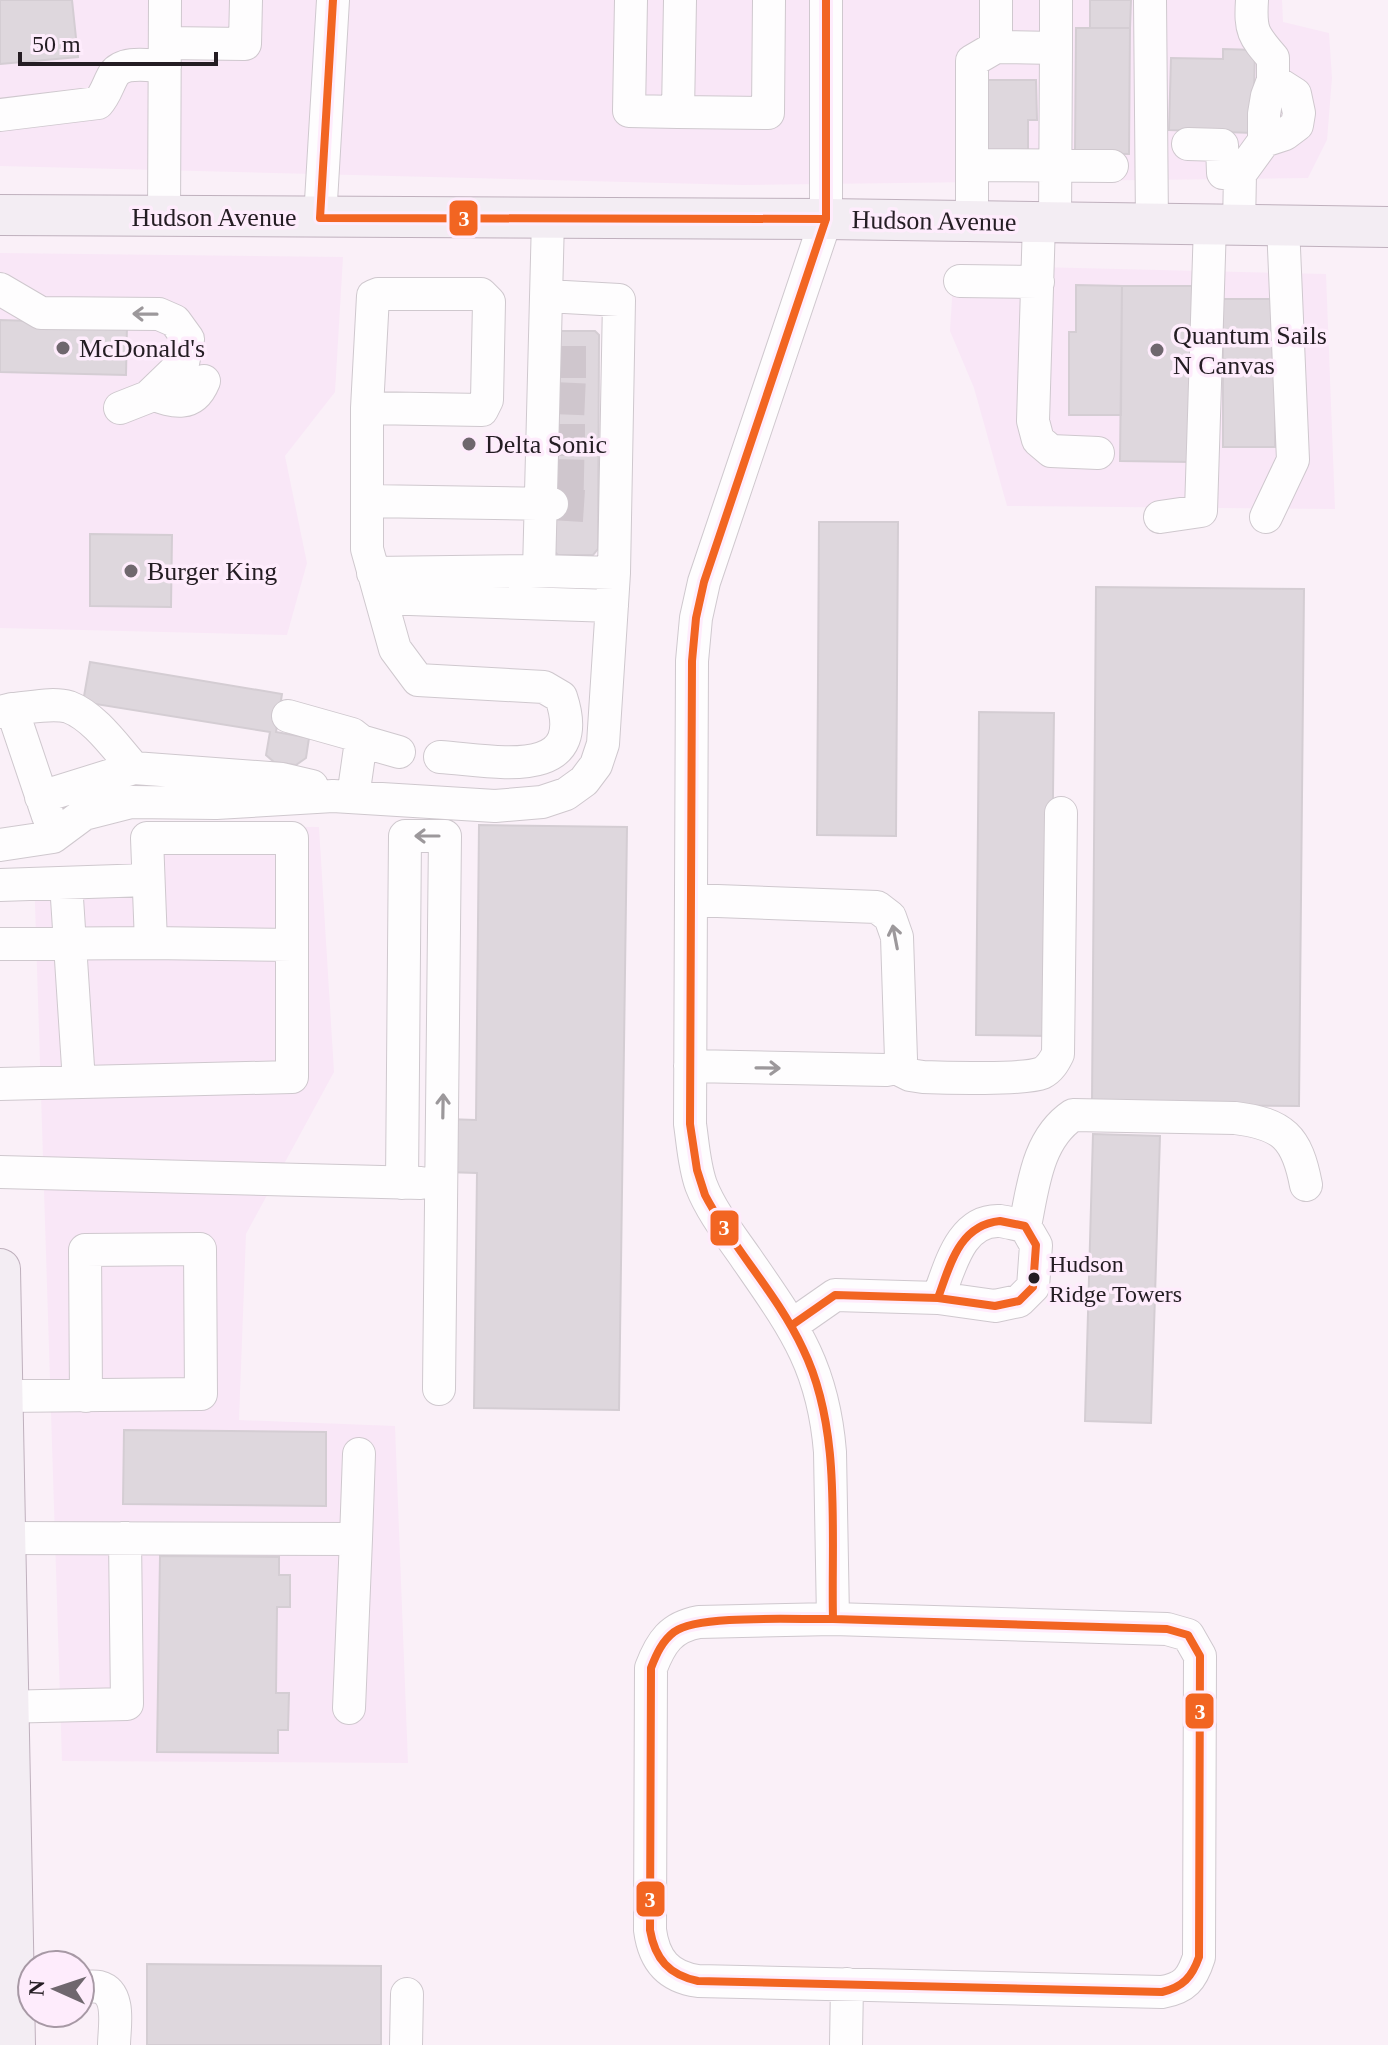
<svg xmlns="http://www.w3.org/2000/svg" width="1388" height="2045" viewBox="0 0 1388 2045" font-family="Georgia,serif">
<style>
.built{fill:#f9e7f7}
.building{fill:#ded7dd;stroke:#d4cdd3;stroke-width:2}
.lines{fill:none;stroke-linecap:round;stroke-linejoin:round}
.minor-tunnel{stroke:#cfc6cd;stroke-width:32;stroke-dasharray:32 16;stroke-linecap:butt}
.minor-casing{stroke:#cfc8ce;stroke-width:34}
.major-casing{stroke:#bfb0bd;stroke-width:42}
.minor{stroke:#fefdfe;stroke-width:32}
.major{stroke:#f3edf3;stroke-width:40}
.bus-1-casing{stroke:#feecfc;stroke-width:14}
.bus-1{stroke:#f26522;stroke-width:8}
.oneway{stroke:#9c989b}
.poi-dot{fill:#6f676e;stroke:#feecfc;stroke-width:3}
.bus-dot{fill:#241d23;stroke:#feecfc;stroke-width:3}
.labels{text-anchor:middle;dominant-baseline:central;stroke-width:7;stroke-linejoin:round;paint-order:stroke}
.bus-label{font-size:24px;fill:#241d23;stroke:#feecfc;text-anchor:start}
.street-label{font-size:26px;fill:#241d23;stroke:#feecfc}
.poi-label{font-size:26px;fill:#241d23;stroke:#feecfc;text-anchor:start}
.line-badge{stroke:#feecfc;stroke-width:3}
.badge-label{font-size:22px;text-anchor:middle;font-weight:bold;fill:#fff}
</style>
<rect width="100%" height="100%" fill="#faf0f8"/>
<path class="built" d="M0,0H1282L1283,22L1329,33L1332,78L1327,140L1308,178L743,185L0,166Z
M0,253L343,257L335,392L285,456L307,563L287,635L0,628Z
M954,265L1326,274L1335,509L1007,506L974,388L950,331Z
M151,826L319,827L334,1072L246,1234L239,1420L395,1426L408,1763L62,1761L34,873L132,863Z"/>
<path class="building" d="M0,0H72L78,57L0,64Z
M1090,0H1131L1130,28H1090Z
M1076,28H1130L1129,154L1075,153Z
M1223,49L1255,50L1253,133L1169,130L1171,58L1223,59Z
M980,80H1036L1037,120H1028V154H980Z
M1076,285L1122,286L1121,415H1069V332H1076Z
M1122,286H1193L1191,462L1120,461Z
M1223,299H1275V447H1223Z
M0,320L127,324L126,375L0,372Z
M557,331H595L599,335L598,549L593,555H558L552,549Z
M819,522H898L896,836L817,835Z
M90,534L172,535L171,607L90,606Z
M1096,587L1304,589L1299,1106L1092,1105Z
M90,662L282,694L276,732L309,738L306,758L296,765L274,762L266,755L270,732L83,702Z
M979,712L1054,713L1050,1036L976,1035Z
M479,825L627,827L619,1410L474,1408L477,1173L446,1172L447,1119L476,1120Z
M1093,1134L1160,1136L1151,1423L1085,1421Z
M124,1430L326,1432V1506L123,1504Z
M160,1556L279,1557V1575H290V1607H277L276,1693H289L288,1730H278V1753L157,1752Z
M147,1964L381,1966V2045H147Z"/>
<g class="lines">
<path class="minor-tunnel" d="M554,362H599
M553,398L599,400
M553,440H598
M552,475L598,476
M552,504L598,507"/>
<defs>
<path id="minor" d="M631,0L629,111L678,112L680,0
M826,0V219L704,582L696,618L692,661L690,1124C693,1144 694,1165 701,1185C711,1211 730,1235 746,1258C793,1326 823,1365 830,1452L833,1619
M1150,0L1152,224
M165,43L245,44L246,0
M996,47V0
M1056,48V0
M678,112L768,113L769,0
M0,115L98,103C106,94 108,84 114,74C124,60 150,66 165,66
M1264,141L1285,134L1297,125L1299,113L1295,94L1273,80
M1188,144L1222,145L1223,173L1240,174
M973,165L1112,166
M164,217L165,0
M320,218L333,0
M548,219L539,571L614,573
M972,221V61L996,47L1056,48L1055,222
M1039,222L1033,421L1038,440L1051,451L1098,453
M1239,225L1240,174L1264,141V114L1267,96L1273,80V58C1253,35 1250,31 1252,0
M960,281L1038,282
M0,289L41,313L159,314L175,321L188,339L183,363
M152,394C174,402 193,408 204,381
M120,408L148,397L177,369
M367,408L482,410L487,400L489,302L481,294H378L373,296L367,408V549L395,649L418,680L544,687L561,697C590,784 491,760 440,757
M367,501L552,504
M1160,517L1201,511L1210,224
M1266,517L1293,460L1283,225
M373,573L539,571
M381,598L612,606
M12,709C29,708 52,702 69,707C95,717 116,748 134,768
M0,712L12,709L48,816
M288,716L352,734L361,741L399,752
M41,797L134,768L282,779L312,786
M353,797L361,741
M0,845L53,837L84,814L131,802L216,803L333,796L495,806L542,802L566,794L584,781L596,765L603,744L614,573L619,300L547,296
M66,883L79,1082
M0,885L147,880
M151,943L292,945
M0,944L151,943L147,838H292V1077L0,1084
M690,1066L886,1070L896,1068L901,1059L897,937L890,917L877,907L691,900
M896,1068L910,1075L923,1077C945,1078 1025,1080 1042,1073C1050,1069 1054,1062 1058,1054L1061,813
M0,1172L421,1183
M402,1183L405,836H445L439,1389
M1025,1226C1033,1187 1037,1139 1073,1115L1235,1118C1283,1124 1297,1137 1306,1185
M792,1325L835,1295L938,1298L995,1306L1019,1301L1033,1287L1036,1245L1025,1226C1017,1225 1008,1222 1000,1221C960,1219 950,1268 938,1298
M3,1396L201,1394L200,1249L85,1250L86,1396
M5,1538L356,1539L349,1708
M356,1539L359,1454
M833,1619L1167,1629L1188,1635L1200,1656L1199,1957C1192,1979 1185,1988 1162,1992L698,1981C668,1977 654,1960 650,1930L651,1668C661,1642 671,1627 699,1622Z
M0,1707L127,1704L125,1538
M80,1987C86,1987 94,1986 99,1987C122,1993 114,2028 114,2045
M406,2045L407,1994
M846,2045L847,1984"/>
<path id="major" d="M0,215L826,219L1388,227
M0,1269L15,2045"/>
</defs>
<use href="#minor" class="minor-casing"/>
<use href="#major" class="major-casing"/>
<use href="#minor" class="minor"/>
<use href="#major" class="major"/>
<defs>
<path id="bus-1" d="M333,0L320,218L826,219
M826,0V219L704,582L696,618L692,661L690,1124L697,1170L705,1195C733,1249 777,1293 803,1349C842,1429 831,1531 833,1619
M1000,1221L1025,1226L1036,1245L1033,1287L1019,1301L995,1306L938,1298C950,1265 959,1225 1000,1221Z
M792,1325L835,1295L938,1298
M833,1619L1167,1629L1188,1635L1200,1656L1199,1957C1192,1977 1183,1987 1162,1992L698,1981C669,1975 655,1959 650,1930L651,1668C656,1655 662,1641 674,1632C698,1614 799,1620 833,1619Z"/>
</defs>
<use href="#bus-1" class="bus-1-casing"/>
<use href="#bus-1" class="bus-1"/>
</g>
<defs><path id="oneway-shaft" d="M-6 0H5M1.5-3L5.5 0L1.5 3" fill="none" stroke-width="1.6" stroke-linecap="round" stroke-linejoin="round" transform="scale(2)"/></defs>
<g class="oneway">
<use href="#oneway-shaft" transform="translate(145 314) rotate(-179)"/>
<use href="#oneway-shaft" transform="translate(427 836) rotate(-180)"/>
<use href="#oneway-shaft" transform="translate(895 937) rotate(-101)"/>
<use href="#oneway-shaft" transform="translate(768 1068) rotate(1)"/>
<use href="#oneway-shaft" transform="translate(443 1106) rotate(-89)"/>
</g>
<g class="poi-dot">
<circle cx="63" cy="348" r="8"/>
<circle cx="1157" cy="350" r="8"/>
<circle cx="469" cy="444" r="8"/>
<circle cx="131" cy="571" r="8"/>
</g>
<circle class="bus-dot" cx="1034" cy="1278" r="7"/>
<g class="labels">
<g class="bus-label">
<text x="1049" y="1264">Hudson<tspan x="1049" dy="30">Ridge Towers</tspan></text>
</g>
<g class="street-label">
<text x="214" y="217">Hudson Avenue</text>
<text transform="translate(934 221) rotate(1)">Hudson Avenue</text>
</g>
<g class="poi-label">
<text x="1173" y="335">Quantum Sails<tspan x="1173" dy="30">N Canvas</tspan></text>
<text x="79" y="348">McDonald's</text>
<text x="485" y="444">Delta Sonic</text>
<text x="147" y="571">Burger King</text>
</g>
</g>
<g class="line-badge">
<rect x="448" y="199" width="31" height="38" rx="8" fill="#f26522"/>
<rect x="709" y="1209" width="31" height="38" rx="8" fill="#f26522"/>
<rect x="1184" y="1692" width="31" height="38" rx="8" fill="#f26522"/>
<rect x="635" y="1880" width="31" height="38" rx="8" fill="#f26522"/>
</g>
<g class="badge-label">
<text x="464" y="226">3</text>
<text x="724" y="1235">3</text>
<text x="1200" y="1719">3</text>
<text x="650" y="1907">3</text>
</g>
<g transform="translate(56 1989) rotate(273)"><circle r="38" fill="#feecfc" stroke="#a799a5" stroke-width="2"/>
<path d="M0-6L14 30L0 20L-14 30Z" fill="#6f676e"/>
<text y="-12" font-size="22" font-weight="bold" text-anchor="middle" fill="#241d23">N</text>
</g>
<path d="M20 52v12h196v-12" fill="none" stroke="#241d23" stroke-width="4"/>
<text x="32" y="52" font-size="24" fill="#241d23" stroke="#feecfc" stroke-width="6" paint-order="stroke">50 m</text>
</svg>
